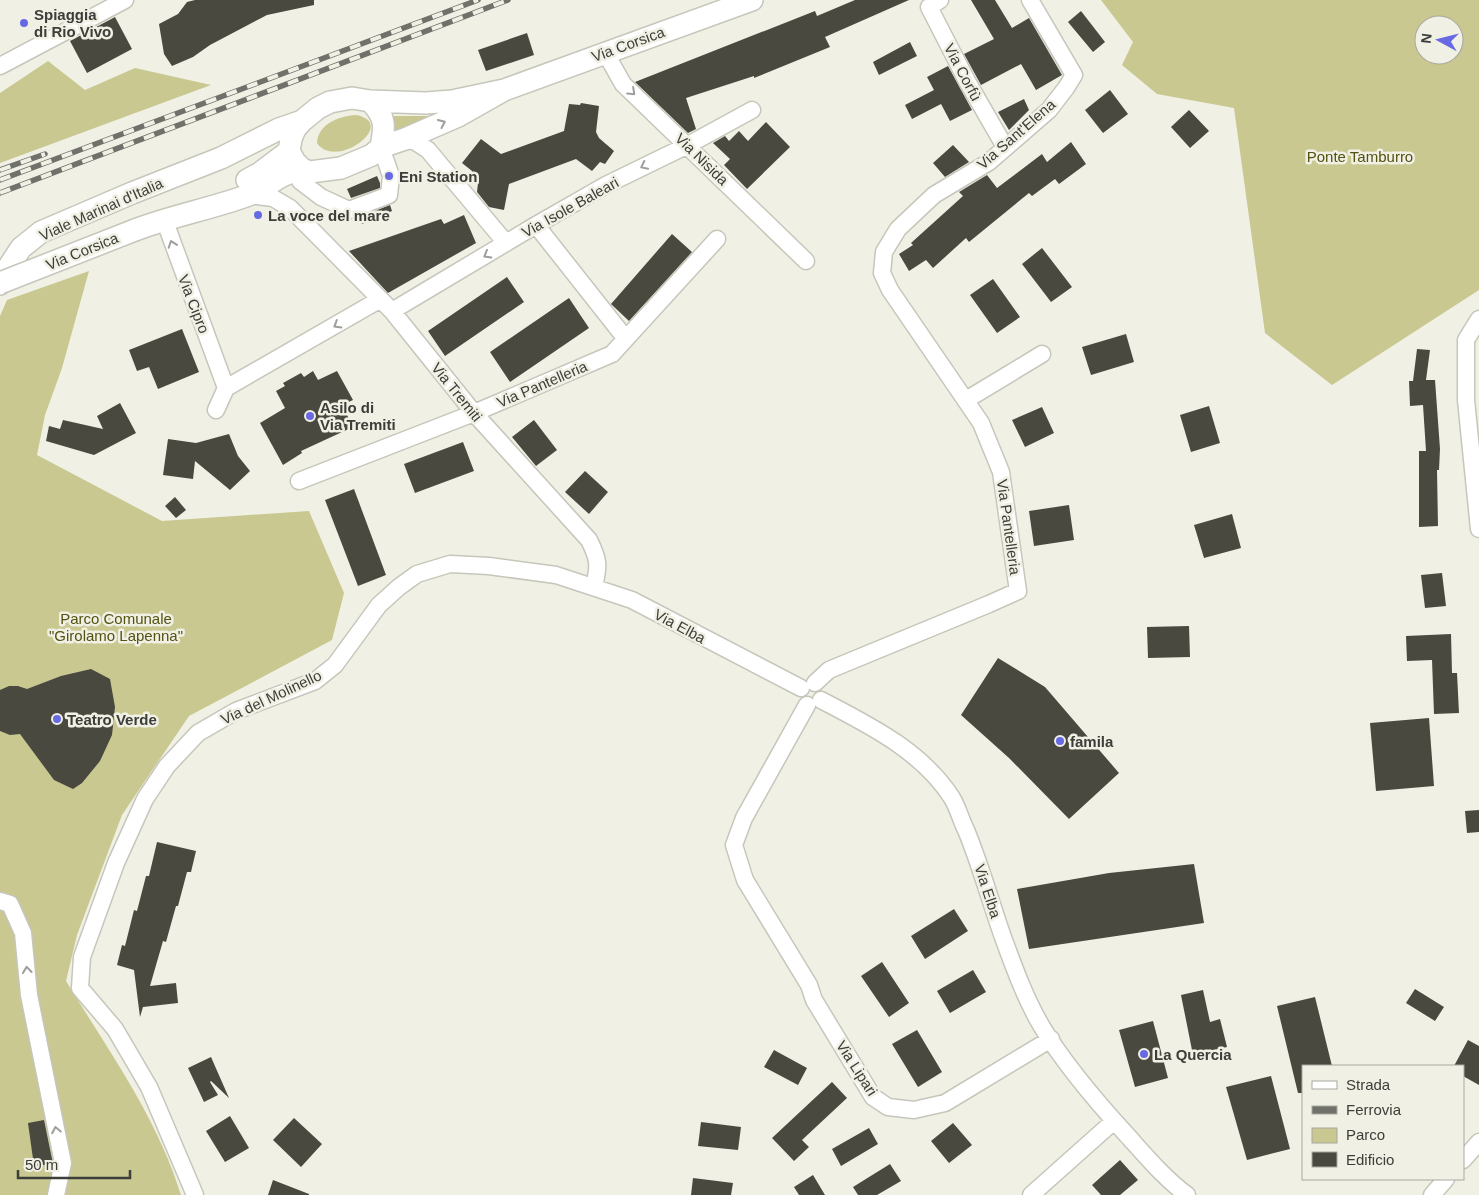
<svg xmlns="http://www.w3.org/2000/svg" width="1479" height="1195" viewBox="0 0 1479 1195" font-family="Helvetica,sans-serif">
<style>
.green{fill:#c8c890;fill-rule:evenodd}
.building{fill:#494940}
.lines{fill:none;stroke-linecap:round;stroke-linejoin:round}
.minor-casing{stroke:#c6c6bb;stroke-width:19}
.major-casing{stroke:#c6c6bb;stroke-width:24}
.minor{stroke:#fff;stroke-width:16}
.major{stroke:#fff;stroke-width:21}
.rail-casing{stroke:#71716b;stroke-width:5.5}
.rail{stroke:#f0f0e5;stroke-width:4;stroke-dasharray:11;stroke-linecap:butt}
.major-bridge-casing{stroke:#c6c6bb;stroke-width:24;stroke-linecap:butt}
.major-bridge{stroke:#fff;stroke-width:21}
.oneway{stroke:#9e9e9c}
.poi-dot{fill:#686ae4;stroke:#f0f0e5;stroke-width:2}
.labels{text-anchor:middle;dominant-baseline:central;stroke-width:5;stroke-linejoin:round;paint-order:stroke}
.poi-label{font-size:15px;font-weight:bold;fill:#3d3d39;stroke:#f0f0e5;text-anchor:start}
.street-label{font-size:15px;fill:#3d3d39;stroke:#f0f0e5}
.park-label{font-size:15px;fill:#545211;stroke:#f0f0e5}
</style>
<rect width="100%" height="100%" fill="#f0f0e5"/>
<path class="green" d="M1101,0H1479V290L1332,385L1265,333L1234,108L1157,94L1122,65L1133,42ZM1424,25H1454V55H1424Z
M48,61L85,90L135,68L211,85L0,163V93Z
M356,115C399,123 336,171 317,143C318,124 339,116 356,115Z
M393,116H427V118L394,131Z
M89,271L62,368L45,415L37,455L162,521L309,511L344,593L332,640L189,716L122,815L77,935L66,981C108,1050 157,1117 181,1195H0V316L7,300Z"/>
<path class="building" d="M195,0H314V5L267,15L210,45L193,57L172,66L164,54L159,24L178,14L187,2Z
M855,0H909L825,37L830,47L754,78V76L686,98L696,129L688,133L635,82L815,11L817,16Z
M971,0H995L1012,28L1029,18L1062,75L1036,90L1021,64L981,85L964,54L994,39Z
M1081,11L1105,42L1093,52L1068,22Z
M115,17L132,49L87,73L70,41Z
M527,33L534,55L486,71L478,50Z
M910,42L917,56L879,75L873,62Z
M948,66L972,110L950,121L941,104L912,119L905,105L934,90L927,77Z
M1110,90L1128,114L1103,133L1085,110Z
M1024,99L1029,110L1009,130L998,112Z
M581,103L599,106L596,132L599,138L614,151L605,164L600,162L592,171L576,159L509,184L504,210L489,207L477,192L478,183L472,171L462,163L481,139L501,154L564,131L569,104L580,105Z
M1189,110L1209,131L1190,148L1171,127Z
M766,122L790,147L747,189L724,165L730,159L713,143L725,136L729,141L739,131L748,141Z
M1071,142L1086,164L1059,184L1055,179L1032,196L1029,193L969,242L966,238L933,268L926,260L909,271L899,254L913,245L911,243L963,196L959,192L987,175L997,188L1042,154L1047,162Z
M953,145L969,162L945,177L933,163Z
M377,176L380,183V188L351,198L347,189Z
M390,205L392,211L362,224L359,217Z
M464,215L476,243L388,293L349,251L441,219L444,224Z
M672,234L692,252L629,321L611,304Z
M1042,248L1072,287L1051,302L1022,264Z
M507,277L524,302L445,356L428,331Z
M993,279L1020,317L997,333L970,295Z
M569,298L589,328L510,382L490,352Z
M182,329L199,372L158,389L149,367L137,371L129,350Z
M1126,334L1134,362L1091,375L1082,347Z
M1417,349L1430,350L1426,380H1435L1440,449L1439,470H1437L1438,526L1419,527V451H1426L1423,405L1410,406L1409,381H1413Z
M313,371L318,380L337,371L353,400L342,405L353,427L301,451L302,453L283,465L260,423L285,408L276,391L285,386L283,383L301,373L304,377Z
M120,403L136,433L94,455L46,441L49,426L60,429L63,420L103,429L97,416Z
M1209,406L1220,443L1191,452L1180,415Z
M1042,407L1054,433L1025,447L1012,420Z
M534,420L557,450L536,466L512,437Z
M229,434L238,456L250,471L230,490L195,461L193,479L163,475L168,439L196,443Z
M463,442L474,471L415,493L404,464Z
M585,471L608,492L589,514L565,492Z
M354,489L386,575L358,586L325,500Z
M175,497L186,510L176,518L165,506Z
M1069,505L1074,540L1034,546L1029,511Z
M1232,514L1241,548L1204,558L1194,525Z
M1442,573L1446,606L1425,608L1421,575Z
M1189,626L1190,657L1148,658L1147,627Z
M1451,634L1452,673H1457L1459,713L1434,714L1432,660L1407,661L1406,636Z
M998,658L1045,687L1119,773L1069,819L1009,758L961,715Z
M91,669L110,679L115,707L112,735L100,761L82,783L73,789L54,780L20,734L10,735L0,731V690L9,686H18L27,689L61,676Z
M1429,718L1434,786L1376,791L1370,723Z
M1479,810V832L1467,833L1465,811Z
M157,842L196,851L191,872H187L178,906H176L166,942L163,941L150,986L176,983L178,1003L143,1007L140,1017L134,970L117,965L122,945L125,946L134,910L137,911L146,876H149Z
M1194,864L1204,923L1029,949L1017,889L1109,873Z
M954,909L968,931L925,959L911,936Z
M882,962L909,1003L889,1017L861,976Z
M973,970L986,992L950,1013L937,991Z
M1415,989L1444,1007L1435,1021L1406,1003Z
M1203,990L1210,1022L1220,1019L1227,1047L1193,1055L1181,995Z
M1315,997L1332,1066H1303V1093H1298L1277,1006Z
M1153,1021L1168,1078L1135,1087L1119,1030Z
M917,1030L942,1072L918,1087L892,1044Z
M1468,1040L1479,1046V1085L1463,1076V1066H1454Z
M774,1050L807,1068L798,1085L764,1067Z
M211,1057L229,1098L211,1081L210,1082L218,1095L204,1102L188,1068Z
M1271,1076L1290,1149L1247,1160L1226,1087Z
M832,1082L847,1098L802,1140L809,1147L794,1161L772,1138Z
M230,1116L249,1148L225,1162L206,1131Z
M294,1118L322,1144L301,1167L273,1140Z
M44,1120L53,1164L34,1166L28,1123Z
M701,1122L741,1127L738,1150L698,1146Z
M953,1123L972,1145L949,1163L931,1141Z
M869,1128L878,1144L841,1166L832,1149Z
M1120,1160L1138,1180L1120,1195H1101L1092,1185Z
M890,1164L901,1181L877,1195H858L853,1187Z
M813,1175L825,1195H799L794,1187Z
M693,1178L733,1183L731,1195H691Z
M273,1180L309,1194V1195H268Z"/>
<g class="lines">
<defs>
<path id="minor" d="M940,0L929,7L967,81L1005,147
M605,52L623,84L806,261
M0,66L125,0
M405,139L416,142L428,150L506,243
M300,181L321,197L349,210L389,195L391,176L381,147
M249,195L273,198L290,208L392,311L474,413L589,540C599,560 599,565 594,587
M164,219L226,388
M536,225L626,339
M392,311L536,225L606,185L688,145L752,110
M1479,319L1466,340V400L1479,529
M966,400L1042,354
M216,410L226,388L379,300
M299,481L474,413L612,354L717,239
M815,683L829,670L989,604L1018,591L1001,472L981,423L890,290L882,273L884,252L898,229L934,195L989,162L1049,110L1066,88L1074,75L1030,0
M821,700C869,725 922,751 952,798C958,808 961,820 966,830C981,866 991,904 1004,940C1015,970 1026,1000 1042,1027C1065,1065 1095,1100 1126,1134C1145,1155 1164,1178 1187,1195
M807,705L744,818L734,845L745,880L809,985L814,1000L873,1097L888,1107L914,1110L945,1103L1051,1039
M0,901L10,904L23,933L29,995L63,1163L56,1195
M1463,1160L1479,1142
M195,1195L149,1087L115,1029L80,988L82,957L116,863L145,799L167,766L198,733L236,711L315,681L335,665L379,605L399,587L417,574L450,564L489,566L556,575L632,600L801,688
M1031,1195L1114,1121
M1432,1195L1446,1179"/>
<path id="major" d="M504,90L452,101L426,103L370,101L352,98L330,102L318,108L302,121L295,129L291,139L289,151L295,162L302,169L310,172L341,168L372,155L381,147L405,139L458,116L504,90L752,0
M370,101C386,117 385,126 381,147
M247,180L260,173L289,151
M135,230C171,216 210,209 246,196C268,188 278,174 302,169
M0,284L6,271L21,248L41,232L132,193L221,158L279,129L302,121"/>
</defs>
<use href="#minor" class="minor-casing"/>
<use href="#major" class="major-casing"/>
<use href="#minor" class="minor"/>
<use href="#major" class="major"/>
<defs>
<path id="rail" d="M0,170L45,154
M0,180L478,0
M0,193L508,0"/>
</defs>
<use href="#rail" class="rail-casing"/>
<use href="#rail" class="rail"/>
<defs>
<path id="major-bridge" d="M0,283L135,230"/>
</defs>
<use href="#major-bridge" class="major-bridge-casing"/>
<use href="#major-bridge" class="major-bridge"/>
</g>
<defs><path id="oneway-chevron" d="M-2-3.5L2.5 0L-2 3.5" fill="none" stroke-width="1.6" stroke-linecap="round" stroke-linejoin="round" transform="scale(1.25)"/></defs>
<g class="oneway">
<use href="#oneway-chevron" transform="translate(632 92) rotate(43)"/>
<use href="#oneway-chevron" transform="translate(442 123) rotate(-24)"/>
<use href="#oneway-chevron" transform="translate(644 166) rotate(154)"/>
<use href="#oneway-chevron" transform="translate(172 244) rotate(-109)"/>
<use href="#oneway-chevron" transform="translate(487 255) rotate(150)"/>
<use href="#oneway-chevron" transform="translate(337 325) rotate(149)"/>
<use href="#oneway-chevron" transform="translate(27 970) rotate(-96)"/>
<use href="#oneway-chevron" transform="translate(56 1130) rotate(-101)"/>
</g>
<g class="poi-dot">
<circle cx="24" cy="23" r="5"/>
<circle cx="389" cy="176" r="5"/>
<circle cx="258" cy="215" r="5"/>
<circle cx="310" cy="416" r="5"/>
<circle cx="57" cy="719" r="5"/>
<circle cx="1060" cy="741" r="5"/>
<circle cx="1144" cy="1054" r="5"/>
</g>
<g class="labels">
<g class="poi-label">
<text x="34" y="14">Spiaggia<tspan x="34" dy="17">di Rio Vivo</tspan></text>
<text x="399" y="176">Eni Station</text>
<text x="268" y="215">La voce del mare</text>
<text x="320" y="407">Asilo di<tspan x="320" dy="17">Via Tremiti</tspan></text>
<text x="67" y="719">Teatro Verde</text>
<text x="1070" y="741">famila</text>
<text x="1154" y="1054">La Quercia</text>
</g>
<g class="street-label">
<text transform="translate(628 44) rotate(-20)">Via Corsica</text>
<text transform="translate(963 72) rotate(62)">Via Corfù</text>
<text transform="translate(1016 134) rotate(-41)">Via Sant'Elena</text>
<text transform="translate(702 159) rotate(44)">Via Nisida</text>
<text transform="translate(570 207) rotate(-29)">Via Isole Baleari</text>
<text transform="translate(101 209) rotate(-24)">Viale Marinai d'Italia</text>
<text transform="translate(82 251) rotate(-22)">Via Corsica</text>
<text transform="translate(194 304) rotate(69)">Via Cipro</text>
<text transform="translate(542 384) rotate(-23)">Via Pantelleria</text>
<text transform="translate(457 392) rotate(51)">Via Tremiti</text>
<text transform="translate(1009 527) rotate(82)">Via Pantelleria</text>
<text transform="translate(680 626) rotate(28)">Via Elba</text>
<text transform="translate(271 697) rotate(-25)">Via del Molinello</text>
<text transform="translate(988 891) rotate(72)">Via Elba</text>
<text transform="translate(857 1068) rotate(57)">Via Lipari</text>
</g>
<g class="park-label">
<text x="1360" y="156">Ponte Tamburro</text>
<text x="116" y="618">Parco Comunale<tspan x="116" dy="17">"Girolamo Lapenna"</tspan></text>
</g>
</g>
<rect x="1302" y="1065" width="162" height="115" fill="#f0f0e5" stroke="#a8a8a0"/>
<rect x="1312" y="1081" width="25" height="8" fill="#ffffff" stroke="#a8a8a0"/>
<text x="1346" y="1090" font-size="15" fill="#3d3d39">Strada</text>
<rect x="1312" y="1106" width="25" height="8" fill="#71716b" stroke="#a8a8a0"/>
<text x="1346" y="1115" font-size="15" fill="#3d3d39">Ferrovia</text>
<rect x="1312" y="1128" width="25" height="15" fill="#c8c890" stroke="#a8a8a0"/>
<text x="1346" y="1140" font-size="15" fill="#3d3d39">Parco</text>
<rect x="1312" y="1152" width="25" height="15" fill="#494940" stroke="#a8a8a0"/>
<text x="1346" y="1165" font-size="15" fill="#3d3d39">Edificio</text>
<g transform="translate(1439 40) rotate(277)"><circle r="24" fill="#f0f0e5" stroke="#a8a8a0"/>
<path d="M0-4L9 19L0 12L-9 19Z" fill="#686ae4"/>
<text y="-8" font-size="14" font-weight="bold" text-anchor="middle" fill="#3d3d39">N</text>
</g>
<path d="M18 1170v8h112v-8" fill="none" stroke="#3d3d39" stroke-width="2.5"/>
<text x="25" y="1170" font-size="15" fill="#3d3d39" stroke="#f0f0e5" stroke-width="4" paint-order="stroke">50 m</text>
</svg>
